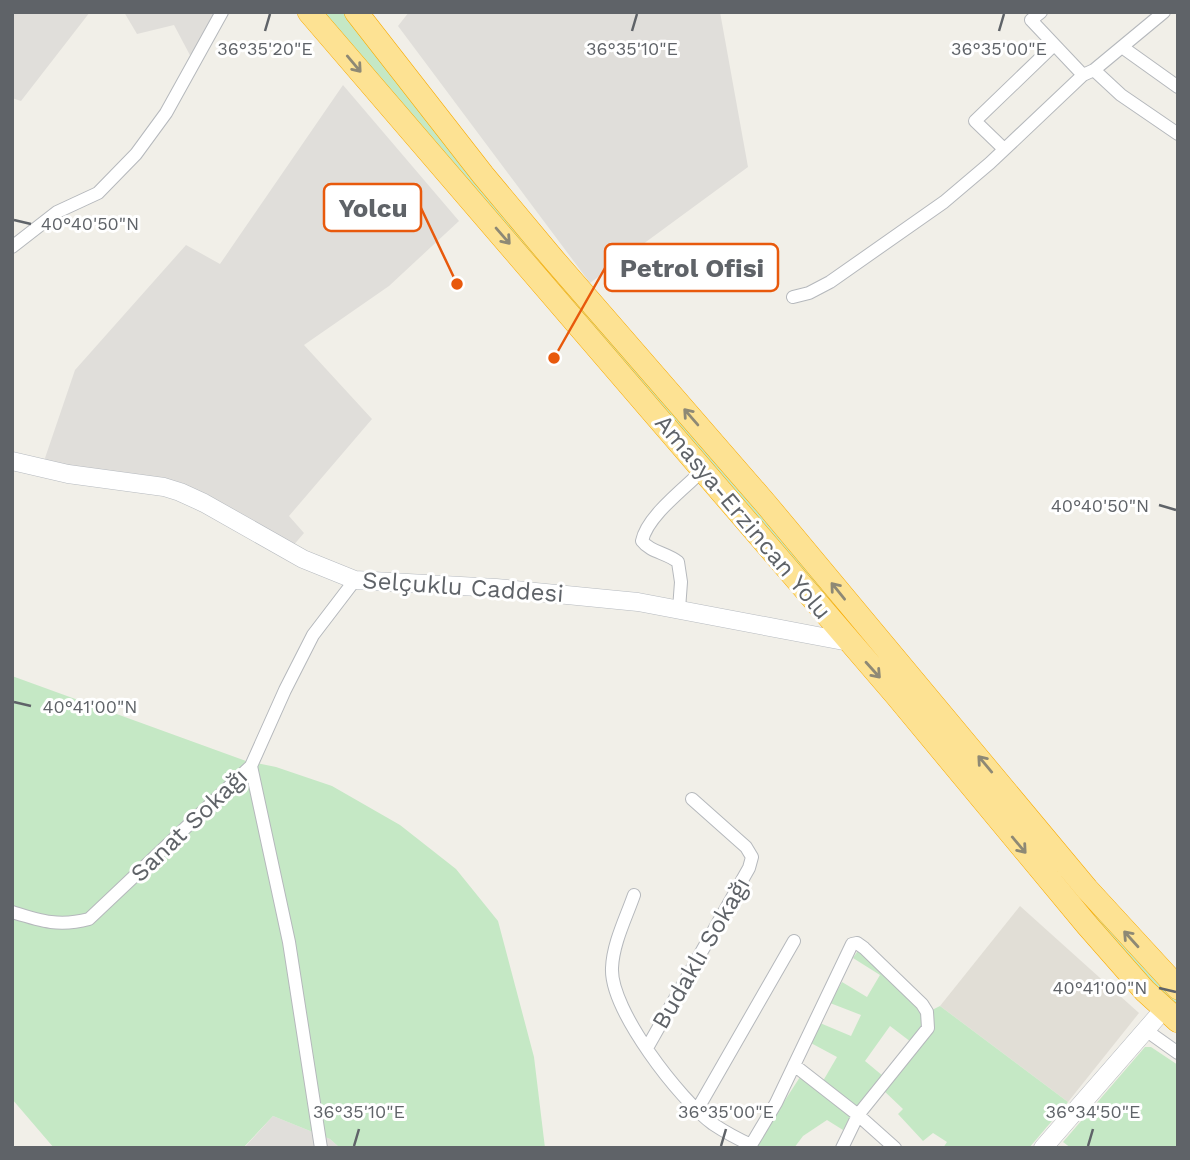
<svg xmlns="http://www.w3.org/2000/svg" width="1190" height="1160" viewBox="0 0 1190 1160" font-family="'Work Sans',sans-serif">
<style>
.industrial{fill:#e0deda}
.education{fill:#e1ded6}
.green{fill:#c5e8c5}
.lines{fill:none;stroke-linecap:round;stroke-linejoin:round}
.street-casing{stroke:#b5b8bc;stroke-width:14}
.secondary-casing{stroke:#b6babf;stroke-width:19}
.highway-casing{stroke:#f9ab00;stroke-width:24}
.street{stroke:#fff;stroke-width:12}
.secondary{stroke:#fff;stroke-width:18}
.highway{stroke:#fde293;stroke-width:23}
.oneway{stroke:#8e8975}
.ticks{fill:none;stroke:#5f6368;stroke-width:2.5}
.labels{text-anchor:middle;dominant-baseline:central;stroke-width:6;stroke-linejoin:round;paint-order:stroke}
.street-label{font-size:24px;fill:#5f6368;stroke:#fff}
.ticks-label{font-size:18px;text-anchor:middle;fill:#5f6368;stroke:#fff;stroke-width:6;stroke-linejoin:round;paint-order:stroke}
.leader{fill:none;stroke:#e8590c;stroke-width:2.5}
.callout-dot{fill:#e8590c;stroke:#fff;stroke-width:2.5}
.callout{fill:#fff;stroke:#e8590c;stroke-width:2.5}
.callout-label{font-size:26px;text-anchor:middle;font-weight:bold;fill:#5f6368}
</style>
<rect width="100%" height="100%" fill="#f1efe8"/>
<path class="industrial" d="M12,12H90L21,101L12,98Z
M124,12H218L192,59L174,25L137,34Z
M409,12H720L748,167L590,283L398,26Z
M343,85L459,221L389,286L304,345L372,419L289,516L304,533L292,547L145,478L44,461L75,370L186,245L220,264Z
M273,1116L330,1139L340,1148H244Z"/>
<path class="education" d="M1020,906L1139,1013L1068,1102L940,1006Z"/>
<path class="green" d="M318,12H346L1178,1000V1010L1128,958Z
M12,676L246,761L276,767L332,786L400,825L456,869L498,921L534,1057L545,1148H340L330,1139L273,1116L243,1148H54L12,1099Z
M859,949L923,1011L922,1027L911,1042L890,1026L865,1061L883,1076L857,1108L823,1081L837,1057L809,1042L820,1023L851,1036L861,1015L830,1003L842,982L867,997L880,975L853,958Z
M940,1006L1068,1102L1029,1148H943L947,1142L933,1133L923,1141L898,1114L903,1109L882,1089L932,1010Z
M1145,1047H1151L1178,1065V1148H1071L1063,1142Z
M800,1077L851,1115L843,1130L827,1120L803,1136L794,1148H754Z"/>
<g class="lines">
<defs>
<path id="street" d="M1041,12L1031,20L1083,75
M1122,47L1178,87
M1094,70L1121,95L1178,134
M1004,149L975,121L1054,45
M12,247L57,212L98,193L136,154L166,113L222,12
M793,297L809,293L830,282L944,202L990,163L1083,75L1094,70L1164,12
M679,609L681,582L678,562C667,553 650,552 642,541C647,516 686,487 703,470
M251,766L289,942L321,1148
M634,895C626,918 613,943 612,968C610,1010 680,1100 713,1124C725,1132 738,1139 751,1145L776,1103L852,944L857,943L864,948L922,1004L927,1012L928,1028L858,1115L842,1148
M12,912C41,921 59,927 89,919L251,766L285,690L313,635L355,580
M1147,1031L1178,1053
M647,1048L749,868L752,857L746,847L692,799
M794,1065L858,1115L895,1148
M697,1110L794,941"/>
<path id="secondary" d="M12,461L68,474L164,487L180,492L204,503L303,559L355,580L496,588L638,602L849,642
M1043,1148L1164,1009"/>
<path id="highway" d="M309,12L896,695L1087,925L1145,991L1178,1021
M356,12L483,175L554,260L766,504L1087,889L1178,988"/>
</defs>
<use href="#street" class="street-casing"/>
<use href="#secondary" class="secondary-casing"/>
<use href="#highway" class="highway-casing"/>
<use href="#street" class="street"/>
<use href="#secondary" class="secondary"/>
<use href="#highway" class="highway"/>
</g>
<defs><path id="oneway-shaft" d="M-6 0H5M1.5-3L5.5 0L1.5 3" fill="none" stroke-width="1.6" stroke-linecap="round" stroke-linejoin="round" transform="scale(1.75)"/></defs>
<g class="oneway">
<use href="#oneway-shaft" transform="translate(354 64) rotate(50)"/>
<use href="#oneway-shaft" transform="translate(503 236) rotate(49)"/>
<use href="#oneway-shaft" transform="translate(691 417) rotate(-131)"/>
<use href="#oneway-shaft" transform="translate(838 591) rotate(-129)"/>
<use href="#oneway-shaft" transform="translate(873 670) rotate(48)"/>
<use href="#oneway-shaft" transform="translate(985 764) rotate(-130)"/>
<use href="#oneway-shaft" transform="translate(1019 845) rotate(50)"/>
<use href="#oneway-shaft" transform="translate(1131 939) rotate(-132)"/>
</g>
<path class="ticks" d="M265,31L270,14M632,31L637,14M999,31L1004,14M14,220L31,224M1159,505L1176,510M14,702L31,706M1159,988L1176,992M354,1146L359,1129M721,1146L726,1129M1088,1146L1093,1129"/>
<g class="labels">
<g class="street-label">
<text transform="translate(743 517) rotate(50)">Amasya-Erzincan Yolu</text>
<text transform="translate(463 587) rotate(4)">Selçuklu Caddesi</text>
<text transform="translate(189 825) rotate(-44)">Sanat Sokağı</text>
<text transform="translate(701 953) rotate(-60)">Budaklı Sokağı</text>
</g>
</g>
<g class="ticks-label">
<text x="265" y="55">36°35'20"E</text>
<text x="632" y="55">36°35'10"E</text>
<text x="999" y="55">36°35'00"E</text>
<text x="90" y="230">40°40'50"N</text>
<text x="1100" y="512">40°40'50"N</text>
<text x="90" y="713">40°41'00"N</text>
<text x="1100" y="994">40°41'00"N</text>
<text x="359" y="1118">36°35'10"E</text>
<text x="726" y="1118">36°35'00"E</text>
<text x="1093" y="1118">36°34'50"E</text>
</g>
<path class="leader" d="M457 284L421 208M554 358L605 268"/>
<g class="callout-dot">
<circle cx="457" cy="284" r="7"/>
<circle cx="554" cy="358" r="7"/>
</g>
<g class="callout">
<rect x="324" y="184" width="97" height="47" rx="7"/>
<rect x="605" y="244" width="173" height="47" rx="7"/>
</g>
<g class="callout-label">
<text x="373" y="217">Yolcu</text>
<text x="692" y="277">Petrol Ofisi</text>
</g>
<rect width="1190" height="1160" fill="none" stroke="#5f6368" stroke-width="28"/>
</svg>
